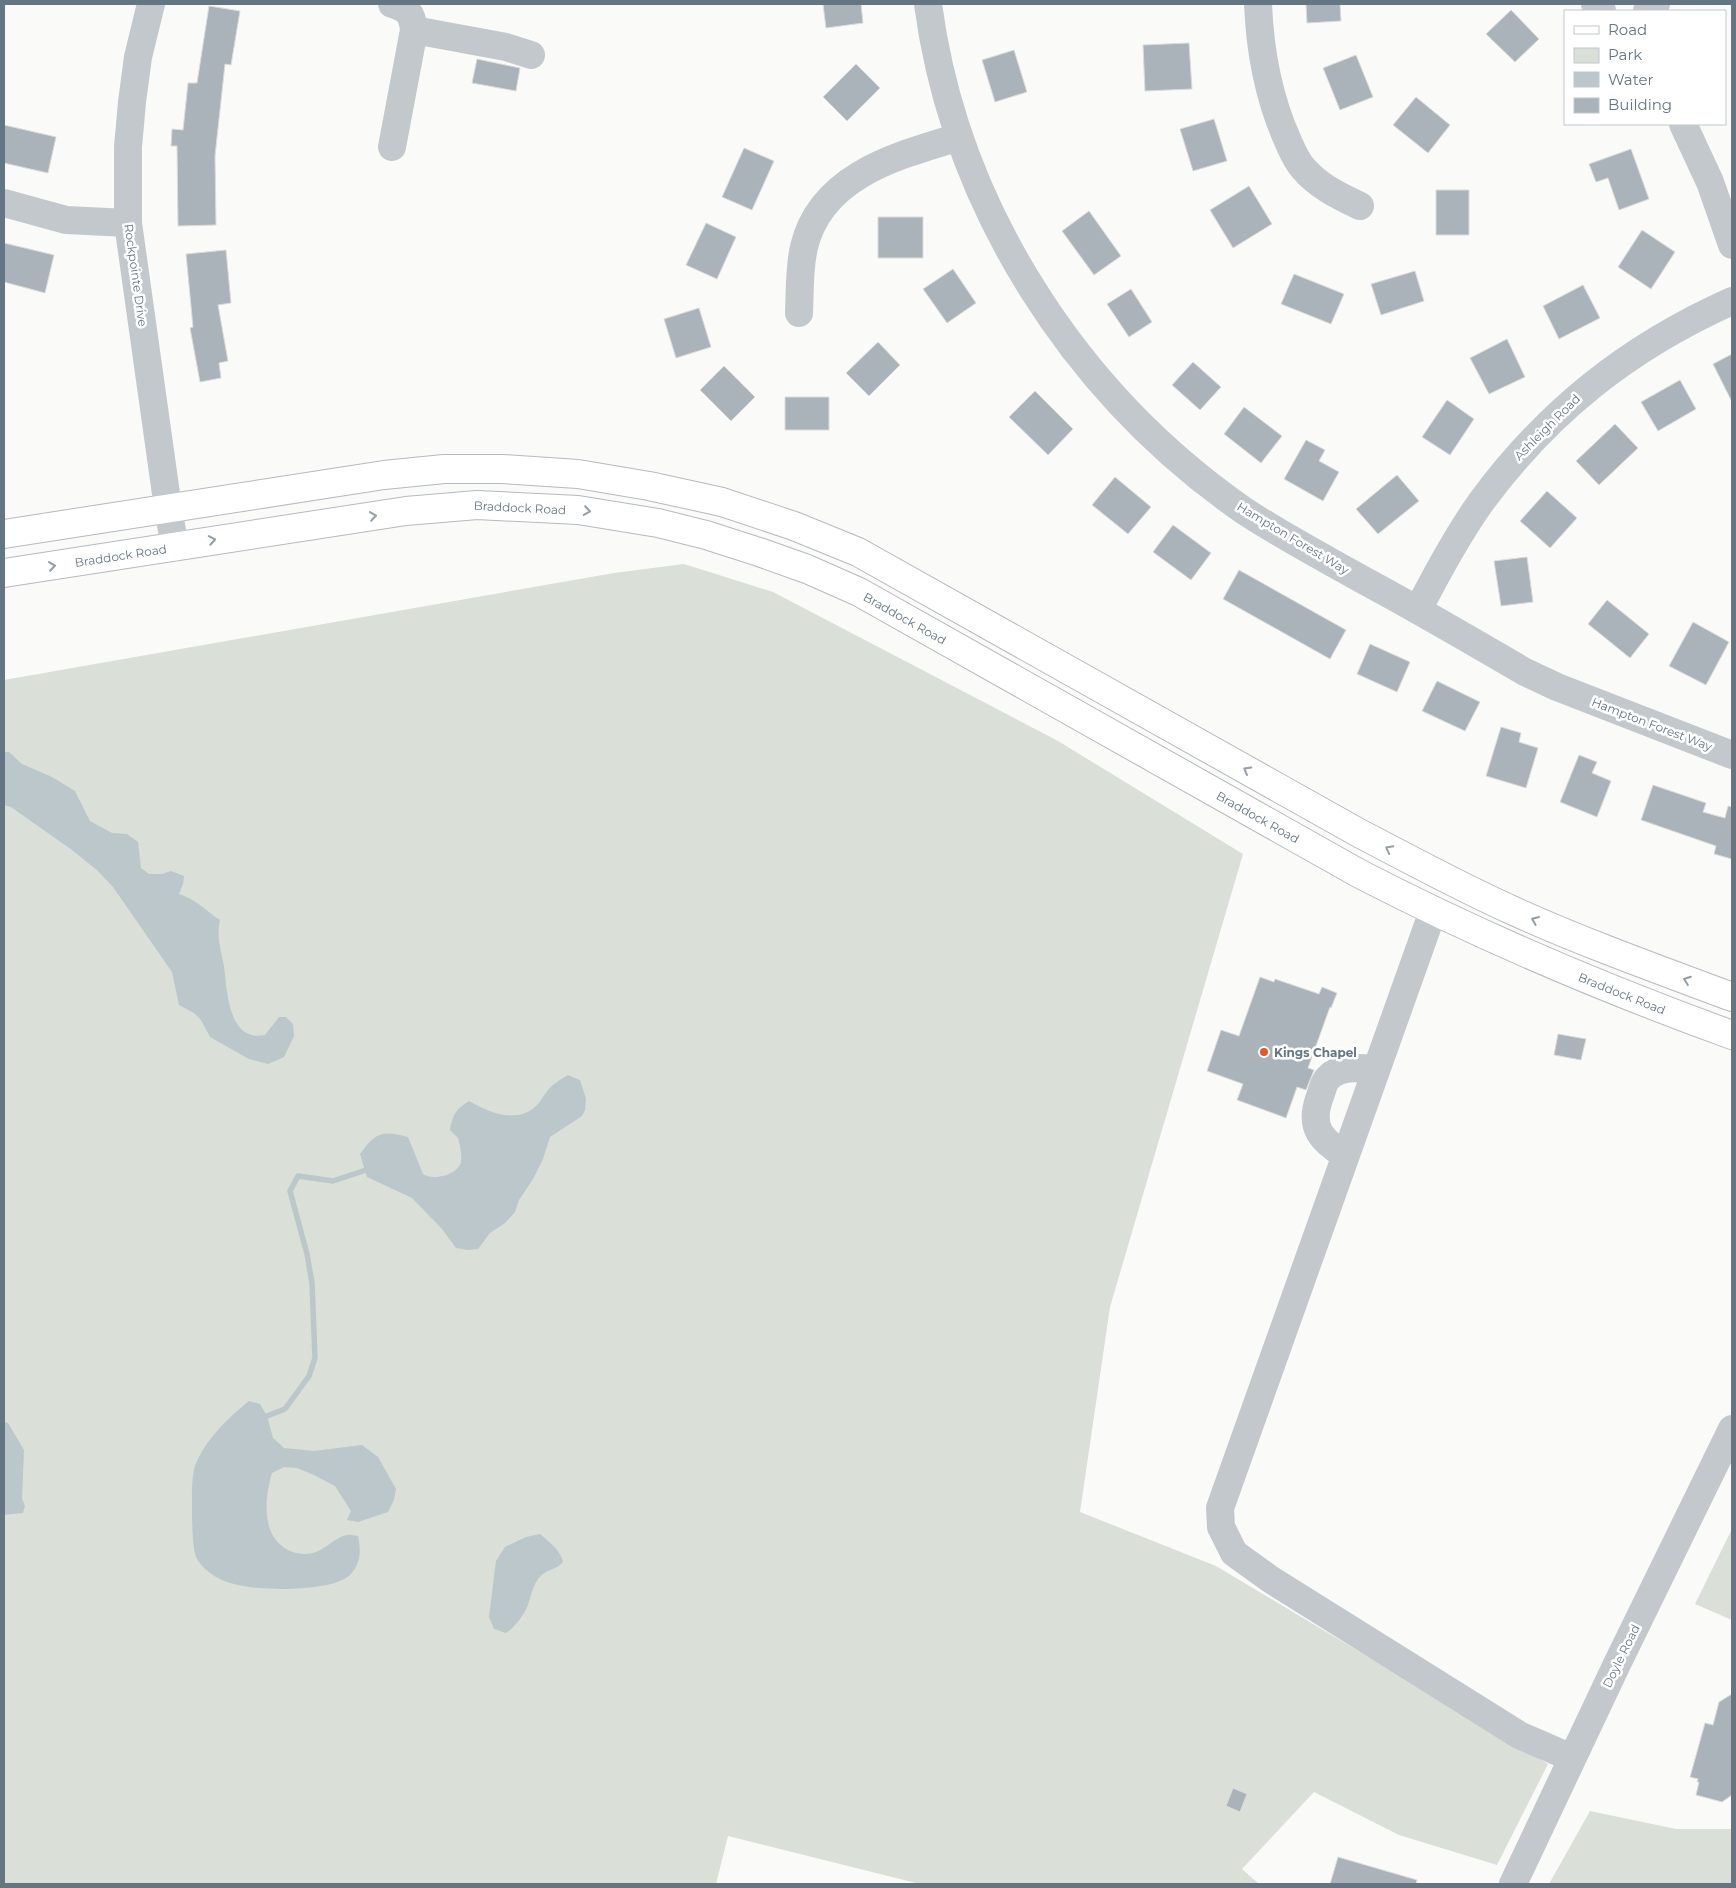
<svg xmlns="http://www.w3.org/2000/svg" width="1736" height="1888" viewBox="0 0 1736 1888" font-family="Montserrat,sans-serif">
<style>
.green{fill:#dadfd7}
.water{fill:#bbc7cb}
.lines{fill:none;stroke-linecap:round;stroke-linejoin:round}
.stream{stroke:#bbc7cb;stroke-width:5.5}
.building{fill:#aab3b9;stroke:#dcdcda}
.major-casing{stroke:#b5babe;stroke-width:30}
.minor{stroke:#c3c8cc;stroke-width:28}
.major{stroke:#fff;stroke-width:28}
.oneway{stroke:#939fa8}
.poi-dot{fill:#e4572e;stroke:#fff;stroke-width:2}
.labels{text-anchor:middle;dominant-baseline:central;stroke-width:5;stroke-linejoin:round;paint-order:stroke}
.street-label{font-size:12px;fill:#657683;stroke:#fff}
.poi-label{font-size:12px;font-weight:bold;fill:#657683;stroke:#fff;text-anchor:start}
</style>
<rect width="100%" height="100%" fill="#fafaf8"/>
<path class="green" d="M684,564L773,592L1058,741L1243,854L1110,1307L1080,1512L1216,1566L1548,1764L1497,1865L1399,1835L1314,1792L1242,1869L1259,1884H920L728,1836L716,1884H4V680L614,573Z
M1732,1529V1620L1695,1604Z
M1590,1811L1676,1829H1732V1884H1549Z"/>
<path class="water" d="M4,752H9L22,764L52,777L75,791L90,821L112,833L127,834L138,842L141,868L149,874H162L171,871L184,876L183,884L179,894C199,901 203,909 220,920C216,936 221,950 224,966C227,990 228,1043 265,1035L279,1017H286L293,1024L294,1036L284,1057L268,1064L249,1059L210,1037L201,1020L194,1013L179,1005L172,972L113,887L98,871L72,850L11,807L4,805Z
M568,1075L580,1080L586,1099L585,1110L582,1116L550,1137L543,1159L533,1179L519,1200L515,1212L505,1223L490,1233L478,1249L468,1250L456,1248L442,1229L412,1198L367,1177L360,1154C376,1132 382,1130 408,1137L423,1174C433,1181 458,1175 461,1162C462,1154 460,1145 458,1138L450,1130C452,1115 457,1108 469,1101C488,1112 516,1124 535,1107C541,1102 544,1094 549,1089C554,1083 562,1079 568,1075Z
M249,1401L260,1404L267,1416L273,1438L284,1448L314,1451L362,1445L378,1457L396,1489L394,1500L388,1512L358,1522L347,1520L351,1511L335,1486L314,1475L297,1468L284,1467L272,1473C264,1500 261,1538 290,1551C297,1554 305,1555 313,1553C325,1550 335,1537 347,1535C350,1534 355,1536 358,1536C361,1550 361,1564 350,1575C332,1592 262,1591 238,1585C223,1582 205,1573 197,1559C192,1550 192,1518 192,1506C192,1493 191,1474 197,1461C208,1437 229,1417 249,1401Z
M4,1422L8,1423L24,1450L22,1499L25,1506L23,1513L4,1515Z
M540,1534C549,1542 560,1549 563,1562C557,1570 545,1569 538,1579C532,1588 531,1596 528,1605C524,1615 515,1627 506,1633L494,1629L489,1617L496,1561L505,1547L526,1537Z"/>
<g class="lines">
<path class="stream" d="M267,1416L285,1409L309,1376L315,1358L312,1283L307,1254L290,1191L298,1176L333,1181L366,1170"/>
</g>
<path class="building" d="M823,4H861L863,23L826,28Z
M1306,4H1340L1341,21L1307,23Z
M209,6L240,11L231,65L225,64L215,156L216,225L178,226L177,146H171L172,129L183,130L188,83H197Z
M1511,10L1539,39L1515,62L1486,34Z
M1189,43L1192,89L1145,91L1143,45Z
M1014,50L1027,92L995,102L982,60Z
M1356,55L1373,97L1340,110L1323,68Z
M477,59L520,68L516,91L472,83Z
M856,64L880,88L847,121L823,97Z
M1416,97L1450,125L1428,153L1393,125Z
M1214,119L1227,161L1193,171L1180,129Z
M4,125L56,137L48,173L4,163Z
M744,148L774,161L752,210L722,197Z
M1631,149L1649,199L1619,210L1608,178L1596,182L1589,164Z
M1249,186L1272,224L1233,248L1210,210Z
M1436,190H1469V235H1436Z
M1089,211L1121,256L1094,275L1062,231Z
M878,217H923V258H878Z
M706,223L736,237L717,279L686,265Z
M1642,230L1675,252L1651,289L1618,267Z
M4,243L54,255L45,293L4,282Z
M226,250L231,303L218,305L228,361L219,363L221,378L200,382L190,328L193,327L186,254Z
M953,269L976,303L947,323L923,289Z
M1415,271L1424,301L1381,315L1371,284Z
M1294,274L1344,294L1331,324L1281,304Z
M1583,285L1600,318L1559,339L1543,306Z
M1131,289L1152,322L1129,337L1107,304Z
M699,308L711,347L676,358L664,319Z
M1507,339L1525,377L1489,394L1470,358Z
M878,342L900,365L869,396L846,373Z
M1732,354V402L1713,364Z
M1193,362L1221,387L1200,410L1172,385Z
M724,366L755,397L731,421L700,390Z
M1680,380L1696,409L1658,431L1641,402Z
M1035,391L1073,429L1048,455L1009,417Z
M785,397H829V430H785Z
M1447,400L1474,419L1450,455L1422,437Z
M1244,407L1282,436L1261,463L1224,434Z
M1615,424L1638,448L1599,485L1576,461Z
M1306,440L1325,450L1319,461L1339,472L1323,501L1284,479Z
M1397,475L1419,501L1378,534L1356,509Z
M1115,477L1151,507L1128,534L1092,505Z
M1547,491L1577,518L1550,548L1520,521Z
M1173,525L1211,553L1191,580L1153,552Z
M1527,557L1533,602L1501,606L1494,561Z
M1239,570L1346,630L1330,659L1223,599Z
M1607,600L1649,634L1630,658L1588,624Z
M1693,622L1729,642L1706,685L1669,666Z
M1370,644L1410,662L1397,692L1357,674Z
M1437,681L1480,702L1465,731L1422,711Z
M1501,727L1521,733L1519,742L1538,748L1526,788L1486,776Z
M1579,755L1597,762L1592,773L1611,781L1597,817L1560,802Z
M1653,785L1706,803L1703,812L1725,818L1728,806L1732,807V859L1714,854L1716,846L1641,820Z
M1260,977L1274,982L1275,979L1319,994L1322,987L1337,993L1331,1008L1330,1007L1308,1068L1314,1070L1306,1090L1297,1087L1286,1118L1237,1100L1243,1084L1207,1071L1221,1030L1239,1036Z
M1558,1034L1586,1039L1581,1060L1554,1055Z
M1732,1694V1795L1722,1802L1696,1795L1699,1782H1697L1698,1779L1690,1777L1705,1723L1713,1725L1719,1702Z
M1233,1788L1247,1794L1240,1812L1226,1806Z
M1338,1857L1417,1880L1416,1884H1330Z"/>
<g class="lines">
<defs>
<g id="major">
<path d="M4,534L384,475L444,469H502L578,474L649,486L722,502L794,526L858,552L1359,833C1411,860 1462,888 1516,912C1587,944 1660,970 1732,997"/>
<path id="s1" d="M4,573L406,511L477,505L578,510L658,523L706,535L759,552L807,569L859,592L1360,874C1480,936 1605,989 1732,1035"/>
</g>
</defs>
<use href="#major" class="major-casing"/>
<path class="minor" d="M151,4L138,57L132,102L128,147V223L168,508L175,547
M392,4C408,9 412,13 414,30L392,147
M928,4C955,207 1075,393 1243,510C1282,536 1324,558 1365,581C1419,610 1472,641 1525,672L1557,687L1732,755
M1258,4C1260,52 1268,97 1288,141C1292,150 1296,160 1303,168C1318,186 1339,196 1360,206
M1595,4L1602,11
M1647,11L1656,4
M414,30L506,47L531,55
M1683,124L1710,182L1732,245
M4,203L66,220L128,223
M799,313C800,291 799,268 804,247C821,175 897,156 959,137
M1418,610C1437,573 1457,536 1481,502C1548,411 1629,347 1732,301
M1433,911L1220,1508L1221,1527L1234,1553L1270,1579L1519,1735L1572,1758
M1345,1155C1322,1141 1309,1128 1319,1099C1322,1092 1323,1083 1328,1078C1340,1065 1361,1068 1376,1069
M1513,1884L1617,1664L1732,1429"/>
<use href="#major" class="major"/>
</g>
<defs><path id="oneway-chevron" d="M-2-3.5L2.5 0L-2 3.5" fill="none" stroke-width="1.6" stroke-linecap="round" stroke-linejoin="round" transform="scale(1.25)"/></defs>
<g class="oneway">
<use href="#oneway-chevron" transform="translate(587 511) rotate(9)"/>
<use href="#oneway-chevron" transform="translate(373 516) rotate(-8)"/>
<use href="#oneway-chevron" transform="translate(212 540) rotate(-10)"/>
<use href="#oneway-chevron" transform="translate(52 566) rotate(-8)"/>
<use href="#oneway-chevron" transform="translate(1247 770) rotate(-150)"/>
<use href="#oneway-chevron" transform="translate(1389 849) rotate(-152)"/>
<use href="#oneway-chevron" transform="translate(1535 920) rotate(-157)"/>
<use href="#oneway-chevron" transform="translate(1687 980) rotate(-160)"/>
</g>
<circle class="poi-dot" cx="1264" cy="1052" r="5"/>
<g class="labels">
<g class="street-label">
<text transform="translate(136 275) rotate(82)">Rockpointe Drive</text>
<text transform="translate(1547 427) rotate(-45)">Ashleigh Road</text>
<text stroke="none"><textPath href="#s1" startOffset="521">Braddock Road</textPath></text>
<text transform="translate(1293 538) rotate(31)">Hampton Forest Way</text>
<text stroke="none"><textPath href="#s1" startOffset="118">Braddock Road</textPath></text>
<text stroke="none"><textPath href="#s1" startOffset="926">Braddock Road</textPath></text>
<text transform="translate(1652 724) rotate(21)">Hampton Forest Way</text>
<text stroke="none"><textPath href="#s1" startOffset="1331">Braddock Road</textPath></text>
<text stroke="none"><textPath href="#s1" startOffset="1736">Braddock Road</textPath></text>
<text transform="translate(1621 1656) rotate(-64)">Doyle Road</text>
</g>
<g class="poi-label">
<text x="1274" y="1052">Kings Chapel</text>
</g>
</g>
<rect width="1736" height="1888" fill="none" stroke="#657683" stroke-width="10"/>
<rect x="1564" y="10" width="162" height="115" fill="#ffffff" stroke="#c1c8cd"/>
<rect x="1574" y="26" width="25" height="8" fill="#ffffff" stroke="#c1c8cd"/>
<text x="1608" y="35" font-size="15" fill="#657683">Road</text>
<rect x="1574" y="48" width="25" height="15" fill="#dadfd7" stroke="#c1c8cd"/>
<text x="1608" y="60" font-size="15" fill="#657683">Park</text>
<rect x="1574" y="72" width="25" height="15" fill="#bbc7cb" stroke="#c1c8cd"/>
<text x="1608" y="85" font-size="15" fill="#657683">Water</text>
<rect x="1574" y="98" width="25" height="15" fill="#aab3b9" stroke="#c1c8cd"/>
<text x="1608" y="110" font-size="15" fill="#657683">Building</text>
</svg>
